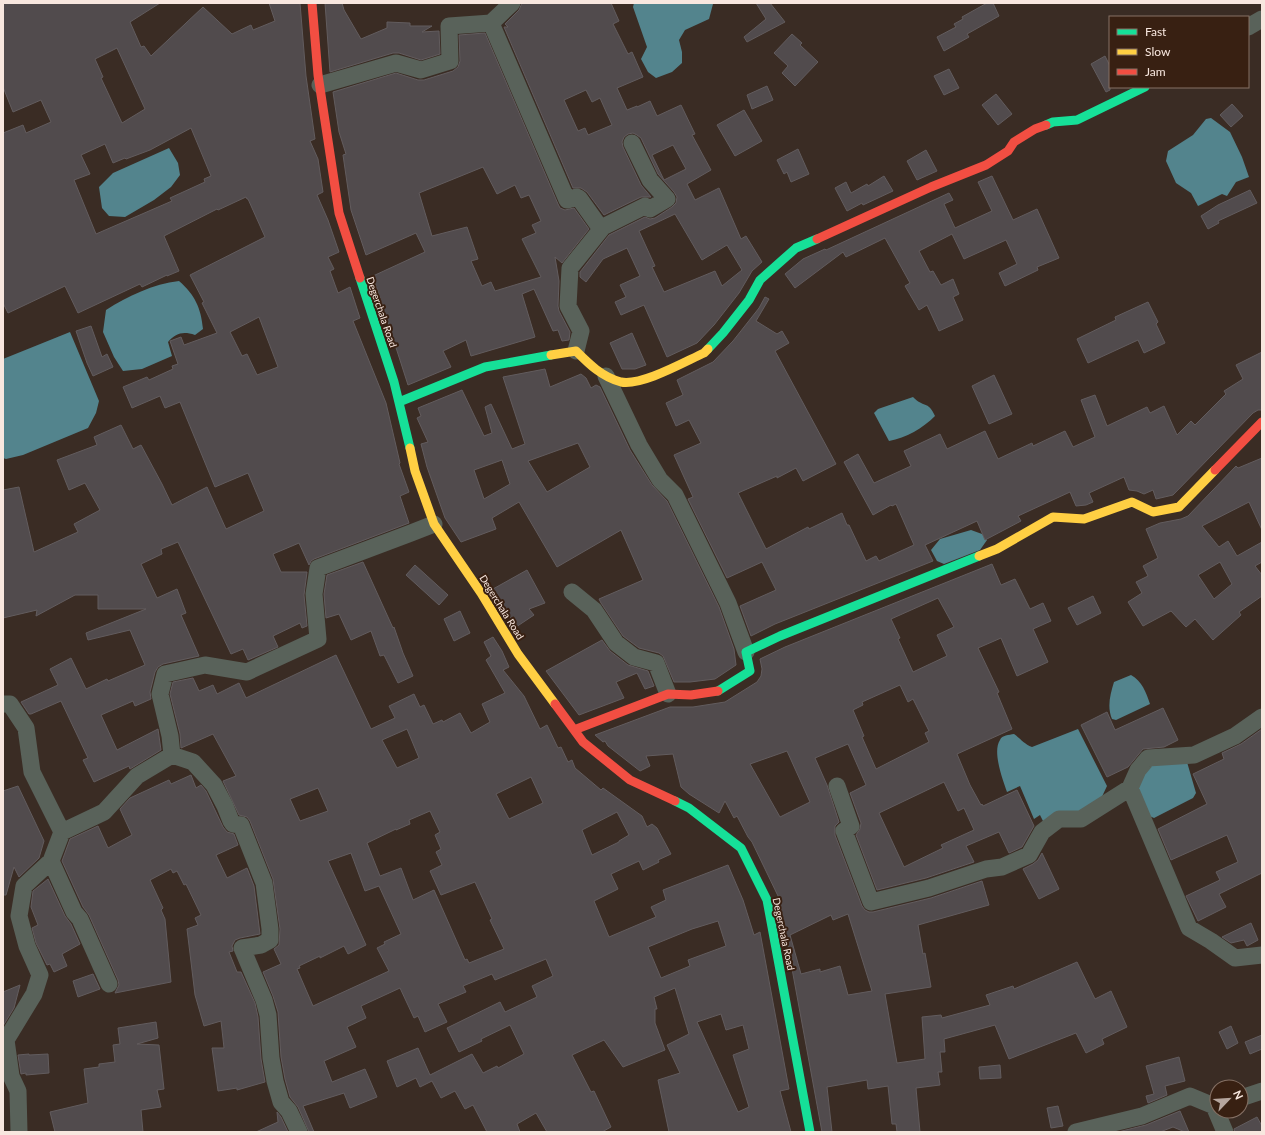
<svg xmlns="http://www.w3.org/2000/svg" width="1265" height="1135" viewBox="0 0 1265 1135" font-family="Lato,sans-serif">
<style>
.water{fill:#53848d}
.building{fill:#514b4d;stroke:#625c5e;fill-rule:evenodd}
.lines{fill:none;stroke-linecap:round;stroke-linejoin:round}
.street{stroke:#59625a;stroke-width:17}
.fast{stroke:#16e098;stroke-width:9}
.slow{stroke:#ffcf43;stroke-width:9}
.jam{stroke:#f24e42;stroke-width:9}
.labels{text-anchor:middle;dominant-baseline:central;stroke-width:4;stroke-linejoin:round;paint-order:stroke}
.street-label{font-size:10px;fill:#f8e7df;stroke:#382012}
</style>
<rect width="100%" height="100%" fill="#3a2c24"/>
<path class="water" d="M634,3H713V4L709,19L685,30L679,40L682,52V63L672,72L656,78L648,72L641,59L647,47L633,7Z
M1211,118L1230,132L1242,157L1249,177L1236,182L1227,196L1222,194L1198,206L1191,193L1176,183L1166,161L1168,151L1193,135L1206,119Z
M169,148L178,163L180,175L171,187L154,200L125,217L109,216L102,208L99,187L113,173Z
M179,281C195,295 201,308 203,329L195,335C183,331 176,333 168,342L172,356L142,369L123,371L114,357L103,332L106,310C128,296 153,284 179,281Z
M70,332L99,401L96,413L88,428L23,455L6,459L3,458V359Z
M913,397C923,408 928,400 935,416C923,428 906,438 889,441L874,413L878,409Z
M971,530L982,534L987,540L980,550L944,564L937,561L931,550L940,539Z
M1131,675C1142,681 1146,692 1150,704L1116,720L1112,719C1107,707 1110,695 1114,682Z
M1078,729L1107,786L1098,805L1044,823L1040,815L1034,819L1020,786L1007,792C1003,780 992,752 1000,740C1002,735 1009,735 1014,734C1021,739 1024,744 1032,747Z
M1187,762L1196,793L1193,798L1154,818L1145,814L1135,782L1153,764Z"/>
<path class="building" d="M3,3H160L130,22L141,47L144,46L151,56L203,7L232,34L251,25L253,30L275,21L269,3H300L306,76L315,139L310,141L318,159L323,192L317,195L328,220L339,252L328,257L334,269L330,271L338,293L350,287L360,318L353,321L386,403L400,463L399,464L409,492L400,496L409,523L314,559L311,561L309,565L299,543L273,554L281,572H307L304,595L307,626L302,628L300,623L273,636L278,647L248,660L243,649L231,654L178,542L161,549L162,554L141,564L157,598L177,589L186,613L181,615L199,656L163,664L158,667L155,672L150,692L151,699L135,706L133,701L101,715L117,750L158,729L161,750L130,769L129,766L94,782L83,760L88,758L61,701L31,714H29L21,702L58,685L50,669L71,658L86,689L107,679L108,681L145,665L130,630L88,640L86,633L146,609H98V595H75L36,616L37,610L3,618V490L19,487L34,552L78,532L74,524L100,510L85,483L69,490L57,460L97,445L94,437L121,425L133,449L141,445L162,484L172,505L207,487L226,529L264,511L248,473L215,487L180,402L165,408L160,396L132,408L123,387L147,377L149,380L173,369L172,366L178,364L170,341L181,337L184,345L217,333L202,303L204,302L190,275L265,237L248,199H247L246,197L218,210L217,209L164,236L179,271L167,276V275L142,287L140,284L78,313L65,286L8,313L3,303V133L23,125L26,133L51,122L41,100L13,112L3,87ZM117,48L145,109L122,123L101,78L103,77L95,59ZM191,128L211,176L204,179L205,182L170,198L172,201L96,234L74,180L90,174L81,155L105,144L113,163L125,158L126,159L150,150ZM259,317L278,367L257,375L247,354L242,356L230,332Z
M325,3H342L344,10L361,39L387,28V22L410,23V26H432L422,32L439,31L440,54L421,60L399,53H393L330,72Z
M522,3H611L619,21L613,24L628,54L632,52L643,77L617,88L627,110L637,106V107L650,101L657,116L681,105L695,134L692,135L711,170L687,184L695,200L719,188L741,239L746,236L762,262L752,271L739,293L714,325L697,343L667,357L644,305L621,315L615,302L626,297L620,285L640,276L627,248L603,259L586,282L580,277V272L609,235L645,217L650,219L655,218L672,207L676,203L677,197L674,192L658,174L641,138L637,135L633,133L628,134L624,137L622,142L623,147L641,185L651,197H641L604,215L587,192L581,188H573L504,27H508L505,24L519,10ZM586,90L592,102L600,98L612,125L588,135L585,128L578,131L564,100ZM673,145L686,169L664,180L652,155ZM675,214L702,260L727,245L742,270L722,286L715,271L664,292L652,267L655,266L639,231Z
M756,3H770L785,22L747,42L744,37L766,19Z
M987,3H993L999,16L967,34L969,37L944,51L937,37L956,27L954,24L963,19L962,17Z
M485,33L558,204L560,208L565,210L574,208L589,229L562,263L555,257L559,281L558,306L559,311L570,332L569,340L562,341L558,330L553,331L534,289L522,294L535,337L471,356L466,340L443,351L451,367L408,385L373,276L425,252L416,233L366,255L351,210L343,155L346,154L339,132L333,92L396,73L418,80H424L453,71L458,67L460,61L459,35ZM483,167L497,194L515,185L521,198L529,195L541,221L532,225L536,233L522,239L541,277L495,291L491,282L482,286L471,261L478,259L467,227L432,236L419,193Z
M792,34L802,43L800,45L818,62L795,86L782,73L788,66L774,53Z
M1105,56L1110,66V90L1106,92L1091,64Z
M949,69L959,88L944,95L934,76Z
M767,86L773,100L752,109L747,95Z
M996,94L1012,114L998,125L982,105Z
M1232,104L1243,116L1231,127L1220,115Z
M744,110L762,141L735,156L717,125Z
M798,149L809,174L791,182L787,172L784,174L777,160Z
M926,150L937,171L917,180L907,161Z
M884,176L893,191L863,205L862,203L847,211L835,188L846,182L851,193L867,184L868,186Z
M992,176L1013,220L1037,209L1059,258L1037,267L1038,270L1005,286L999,273L1017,264L1006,240L964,259L952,234L919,251L930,272L933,271L941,285L953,279L959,294L953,297L963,320L939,331L927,305L919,310L905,286L910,283L885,238L846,257L843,252L795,288L785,274L803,259L825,249L826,250L949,193L953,200L944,204L955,228L992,211L978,182Z
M1250,190L1257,203L1218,221L1219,223L1208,229L1201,216L1218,205Z
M765,297L769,299L756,321L777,334L782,331L789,343L775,351L836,464L803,481L796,468L777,478V476L738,493L766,549L808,527L809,529L842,513L847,525H849L866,561L876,556L879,561L914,545L896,504L892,506L891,505L873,515L844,462L858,454L874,483L911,466L904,451L940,434L947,449L985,431L998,459L1032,443L1033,446L1065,431L1073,447L1095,437L1081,400L1095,395L1107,426L1147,407L1150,413L1164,406L1177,435L1191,421L1195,425L1226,394L1224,391L1243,379L1236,365L1262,352V410H1258L1253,413L1173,495L1156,499L1153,490L1144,494L1137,491L1129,490L1124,477L1089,493L1093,502L1086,505L1076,506L1070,492L1018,516L1021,521L985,540L977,521L925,545L933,561L775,624L751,636L740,606L776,590L762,562L727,578L688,499L693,497L674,455L701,443L689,420L676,426L666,403L683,395L677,380L713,362L733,341L759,308Z
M1148,302L1158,322L1156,324L1165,343L1144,353L1138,340L1088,363L1077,339L1116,320L1115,317Z
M91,326L102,357L107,354L113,367L93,376L87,363L76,331Z
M632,333L646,365L635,369H622L610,343Z
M545,369L550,387L581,374L586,378L591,388L596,385L600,387L630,450L652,485L667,501L719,607L734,649L736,665L715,679L690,682H674L663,656L659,653L639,648L623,636L601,603L599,599L643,580L621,530L557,567L519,502L492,518L496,529L461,542L445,518L427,467L421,444L428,442L417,418L421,416L418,408L462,390L484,436L492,433L485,407L491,404L512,449L525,444L503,377ZM578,443L590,467L547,492L528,461ZM502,460L510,484L484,499L474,470Z
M994,375L1012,414L989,424L972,386Z
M1262,458V530L1249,502L1202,526L1219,547L1228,541L1237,556L1262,542V562L1255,566L1262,575V596L1239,612L1241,615L1213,640L1195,619L1186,627L1171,611L1143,626L1128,602L1142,593L1136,582L1148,576L1143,566L1158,558L1146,529L1160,523L1181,519L1188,516L1236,466L1238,468ZM1220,562L1232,584L1214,599L1198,575Z
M363,562L393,628L394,627L403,653L413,676L398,683L384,655L380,656L371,631L351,640L339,614L326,618L324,594L327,575Z
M992,564L1001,585L1015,579L1030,609L1043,603L1051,621L1033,629L1048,662L1017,676L1001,638L978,648L999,692L997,693L1012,729L957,754L970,785L981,805L982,804L983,806L1017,790L1034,826L1022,847L1009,853L999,832L966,846L974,862L926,878L877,890L856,835L860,829L861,823L850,793L866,785L848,744L815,758L827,785L839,822L835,826V835L862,906L865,910L869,912H873L931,898L982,881L989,905L918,925L923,954L925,953L931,987L885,994L897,1063L925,1059L922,1017L941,1015L942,1018L990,1005L986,995L1013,986L1014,989L1054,972L1077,962L1095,999L1111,991L1127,1027L1102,1039L1104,1044L1086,1053L1076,1033L1009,1059L995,1025L944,1039L945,1052H940L942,1072H938L940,1085L916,1088L920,1132H897L896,1124H892L888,1086L868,1089L867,1080L827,1087L832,1132H822L779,898L752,842L748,837L737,816L734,818L725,801L719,813L689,794L681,787L673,754L646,756L650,766L640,771L608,746L605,741L603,742L595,735L670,707H693L725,702L757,682L761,676L762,669L760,659L785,647ZM938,598L954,627L937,635L947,656L913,672L898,639L900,638L891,619ZM900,685L908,702L913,699L929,731L925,733L929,742L876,769L862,737L864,736L853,710L863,705L862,702ZM787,751L810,802L780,817L750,764ZM944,782L958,811L964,808L974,830L941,845L943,848L904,867L879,813ZM848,914L872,991L848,995L840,966L820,972V969L801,974L790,935L831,915L833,920Z
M415,565L448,595L439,605L406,575Z
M527,570L545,603L529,609L534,615L516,627L493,589Z
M1093,596L1101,613L1077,625L1068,608Z
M460,611L470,633L454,641L444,619Z
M493,637L502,651L509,667L503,670L524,696L540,729L547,725L558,748L561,747L568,762L572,760L575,768L601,790L603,788L642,816L647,827L652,824L657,828L671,854L658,860L659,862L643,870L639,861L611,874L618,889L594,901L609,937L656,917L651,907L666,900L663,890L728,865L743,900L754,935L760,932L789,1089L780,1091L791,1132H669L658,1080L680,1073L667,1045L689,1034L675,988L654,997L657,1009H655V1023L665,1050L623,1067L604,1040L572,1055L591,1092L594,1091L611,1127L602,1132H547L536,1113L517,1124L520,1132H487L473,1105L465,1109L455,1091L441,1098L432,1081L420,1087L416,1078L397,1087L387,1061L418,1048L430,1075L472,1054L483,1073L497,1066L498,1068L524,1054L510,1025L481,1039L482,1041L459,1052L447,1028L500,1002L505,1012L537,997L532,986L553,976L546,959L495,980L492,974L463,986L466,992L438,1004L447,1022L425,1032L418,1016L414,1018L400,988L361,1006L366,1018L347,1027L356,1047L324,1061L332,1082L365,1069L377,1097L350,1108L344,1093L303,1106L314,1132H309L298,1107L290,1097L285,1079L281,1057L278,1012L273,996L263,972L281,964L274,949L279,945L280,929L273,879L250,821L247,817L239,815L223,781L236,776L213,734L181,748L180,734L170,694L173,682L193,678L199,691L213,685L217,694L239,683L246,698L336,655L371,729L395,718L389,706L414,694L420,707L424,705L433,724L442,720L443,722L460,713L471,733L490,722L482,704L505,693L486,660L491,656L484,642ZM407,729L419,758L397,768L382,740ZM531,777L543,803L509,819L496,794ZM318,788L328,811L300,821L290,799ZM430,811L440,832L435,835L441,849L436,852L442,865L430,871L441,895L475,882L492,919L490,920L504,949L469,963L467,959L465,960L434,890L413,900L401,868L380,876L367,843L396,829V830L410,824L409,820ZM617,812L629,835L619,841V842L592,855L582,830ZM351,853L365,891L379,886L401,934L384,942L385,944L377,948L389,971L313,1006L297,969L300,968L299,966L320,956V958L344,946L348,954L366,945L328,861ZM718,921L726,946L688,960L690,966L661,978L648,947L692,929ZM721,1014L726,1030L743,1025L749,1049L733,1055L749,1107L738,1112L697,1022Z
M602,640L610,651L628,665L648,671L654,686L645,689L637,673L616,682L624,698L579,715L546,671Z
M1163,708L1178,740L1164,747L1143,749L1128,767L1107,777L1081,725L1107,712L1115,730Z
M1262,729V873L1219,894L1226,907L1198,921L1186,896L1220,880L1216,872L1238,862L1227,835L1171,860L1158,829L1207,804L1193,774L1224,759L1222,753L1241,744Z
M191,775L196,788L201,785L206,791L223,827L227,832L234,834L238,845L216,855L227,878L247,868L254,886L260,934L240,938L235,940L232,946L233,951L229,952L237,972H241L255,1003L258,1017L261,1059L265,1082L237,1090V1088L218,1091L212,1048H224L221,1021L204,1026L195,995L187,929L198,925L195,918L201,915L186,884L184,885L177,871L173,873L171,869L150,880L163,908L161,910L165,919L171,982L115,993L119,985L118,980L89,915L83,907L62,861L70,839L98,826L108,848L132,835L120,809L130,798L169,780L171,784Z
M18,786L44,841L39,858L19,877L14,867L6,895H3V791Z
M1042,853L1059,889L1039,899L1023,869L1033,864L1038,860Z
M48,879L65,916L71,924L80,944L62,954L67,966L54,972L50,964L47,965L36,943L32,928L38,925L31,907L33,891Z
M1251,923L1258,940L1247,946L1244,940L1231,943L1222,937Z
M93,974L100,989L78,997L73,981Z
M20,985L14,1008L3,1026V992Z
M156,1022L158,1038L137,1044L159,1045L164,1089L157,1090L161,1107L141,1110L143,1132H55L50,1112L88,1103L84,1069L99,1067V1064L115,1062L113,1045L120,1044L118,1028Z
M1231,1026L1238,1043L1227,1049L1219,1032Z
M1262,1035V1049L1250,1054L1245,1042Z
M29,1054V1055L48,1054L49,1073L26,1075V1073L21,1074L18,1055Z
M1179,1057L1185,1081L1165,1086L1167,1095L1148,1103L1146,1096L1154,1094L1146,1066Z
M1000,1065L1001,1078L980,1079L979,1067Z
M1058,1106L1063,1126L1051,1128L1047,1108Z
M1180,1111L1189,1132H1185L1173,1127L1160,1132H1118L1146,1125Z
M277,1112L281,1117L288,1132H256L278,1122Z
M1257,1117L1262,1126V1132H1235L1234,1129Z"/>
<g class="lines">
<path class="street" d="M491,23L567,200L577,197L579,198L601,229
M1248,27L1262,19
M320,85L396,63L421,70L450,61L449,26L491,23L512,3
M576,351L581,331L568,306L570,268L603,227L645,206L650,209L667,199L650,180L632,143
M606,376L639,445L660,480L675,495L728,603L746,652
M572,592L594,610L616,643L634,657L656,663L668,694
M3,704H10L26,728L32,772L62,832L51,861L24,886L19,916L27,946L40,975L34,994L6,1040L11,1076L18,1091L19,1132
M1262,717L1235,736L1194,755L1148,758L1138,770L1130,788L1189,928L1211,941L1235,958L1262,955
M172,755L193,762L214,785L225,806L231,821L233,824L241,825L264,883L270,929V940L261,945L242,948L264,1000L268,1015L271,1058L275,1081L281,1102L289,1111L299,1132
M837,786L851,826L844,831L871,902L929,888L986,869L1002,867L1029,855L1042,832L1059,819H1081L1130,788
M62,832L104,812L137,776L172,755L170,736L160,694L165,674L205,665L247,672L318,639L314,594L318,568L411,533L434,524
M51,861L74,912L80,919L109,984
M1241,1098L1262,1091
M1214,1106L1225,1132
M1076,1132L1142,1116L1190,1096L1214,1106L1217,1105"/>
<path class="fast" d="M1046,125L1053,122L1077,120L1145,87
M360,278L394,382L410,448
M708,349L723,333L749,300L760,280L796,248L817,239
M399,402L485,367L551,355
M718,691L750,671L746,652L780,636L979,556
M675,801L689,808L741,848L767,900L810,1132"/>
<path class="slow" d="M551,355L576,351C589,364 602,377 621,382C642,386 684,362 704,353L708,349
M410,448L415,471L434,524L481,593L518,654L555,704
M979,556L997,549L1053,517L1084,519L1132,502L1153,512L1179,507L1215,470"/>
<path class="jam" d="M312,3L318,75L339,213L360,278
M817,239L931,187L986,165L1008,151L1014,142L1035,129L1046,125
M1215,470L1262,422
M555,704L583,742L630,780L675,801
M574,730L668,694L691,695L718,691"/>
</g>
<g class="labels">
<g class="street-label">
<text transform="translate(382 312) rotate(71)">Degerchala Road</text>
<text transform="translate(502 607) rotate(58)">Degerchala Road</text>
<text transform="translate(784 934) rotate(78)">Degerchala Road</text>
</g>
</g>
<rect width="1265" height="1135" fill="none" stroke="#f8e7df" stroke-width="8"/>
<rect x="1109" y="16" width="140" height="72" fill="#382012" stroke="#857064"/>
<rect x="1117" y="29" width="20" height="6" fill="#16e098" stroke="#857064"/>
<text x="1145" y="36" font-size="12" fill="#f8e7df">Fast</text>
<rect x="1117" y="49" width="20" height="6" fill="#ffcf43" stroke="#857064"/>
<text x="1145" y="56" font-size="12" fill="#f8e7df">Slow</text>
<rect x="1117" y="69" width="20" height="6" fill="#f24e42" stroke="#857064"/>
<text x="1145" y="76" font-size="12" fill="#f8e7df">Jam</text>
<g transform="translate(1229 1099) rotate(65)"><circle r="19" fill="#382012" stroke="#857064"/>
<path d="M0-3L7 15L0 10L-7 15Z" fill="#b6a69e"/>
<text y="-6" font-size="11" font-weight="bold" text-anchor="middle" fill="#f8e7df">N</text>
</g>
</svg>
